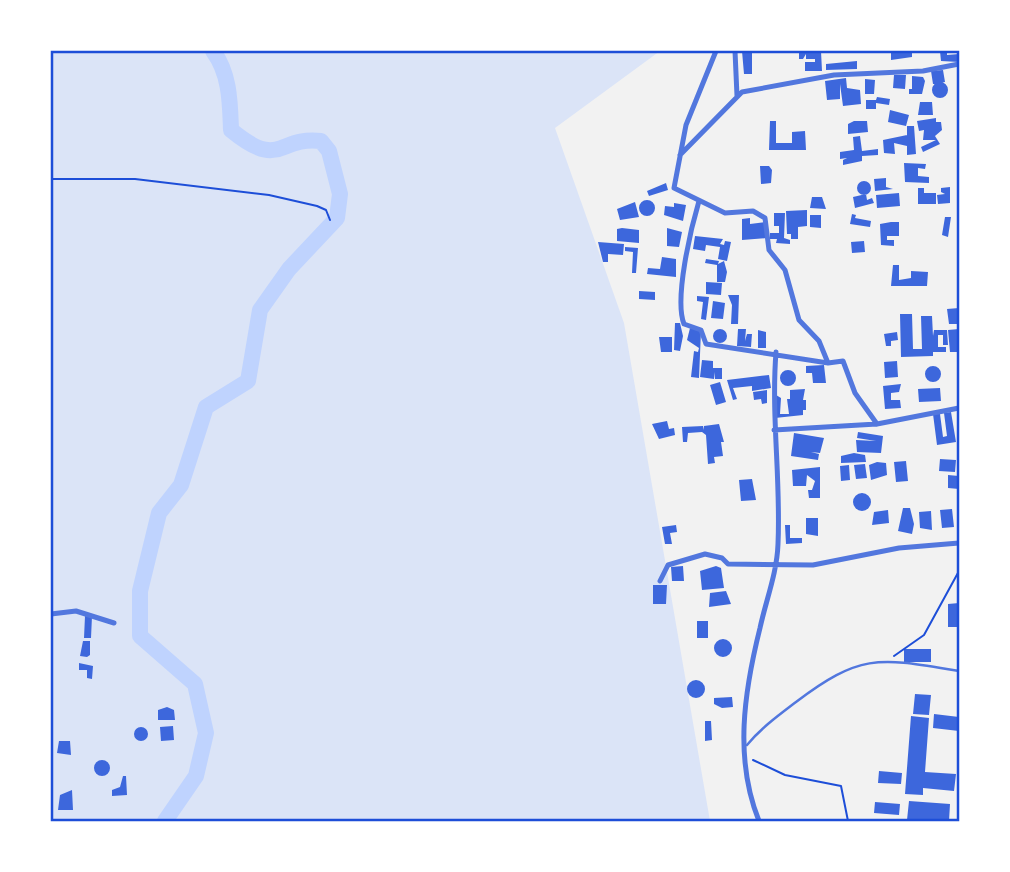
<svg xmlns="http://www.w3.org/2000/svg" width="1010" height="872" viewBox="0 0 1010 872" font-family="'PT Sans Narrow',sans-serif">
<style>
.green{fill:#dbe4f7}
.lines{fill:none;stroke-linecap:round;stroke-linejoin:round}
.river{stroke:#bfd3fe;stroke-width:16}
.building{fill:#3d67dc}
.path{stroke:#1d4ed8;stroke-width:2}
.service{stroke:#5277de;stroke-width:2.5}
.minor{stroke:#5277de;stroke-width:5}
.neatline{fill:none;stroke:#1d4ed8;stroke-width:2.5}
</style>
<rect width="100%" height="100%" fill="#f2f2f2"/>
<path class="green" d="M51,51H660L555,128L624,323L710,821H51Z"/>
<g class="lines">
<path class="river" d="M165,821L196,776L206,733L195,684L140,636V591L159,513L181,485L206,407L248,381L260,310L289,269L337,218L340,194L329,151L321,141C277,136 281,171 231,130C230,102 230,74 213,51"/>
</g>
<path class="building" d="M742,51H752V74H744Z
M799,51H821L822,71H805V62H815V59H806V54L803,59H799Z
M891,51H912V57L891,60Z
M940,51H947V55L959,54V62L941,61Z
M857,61V69L826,70V64Z
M943,70L945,82L933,84L931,71Z
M894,75H906L905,89L893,88Z
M912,76L923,77L925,81L922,94H909V89H912Z
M846,78L847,88L860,90L861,104L843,106L840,84V99L827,100L825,81Z
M865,79L875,80L874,94H865Z
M932 90a8 8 0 1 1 16 0a8 8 0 1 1-16 0Z
M877,97L890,99L889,105L876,103V109H866V100H876Z
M920,102H932L933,115H918Z
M890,110L909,115L906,126L888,122Z
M936,118V122H941L942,130L935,136L940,144L923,152L921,147L936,140H923L924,130L919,131L917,121Z
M770,121H776V143H792V132L805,131L806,150H769Z
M854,121H867L868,132L848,134V124Z
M907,126H914L916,154L907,155Z
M907,135V146L894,143L895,154L884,153L883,140Z
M860,136L862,151L878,149V155L862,156V161L843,165V160L847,158L840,159V152L854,150L853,137Z
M904,163L926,164L925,169L918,168V176L929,177V183L905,182Z
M760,166H769L772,170L771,183L761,184Z
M886,178V187L893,189L875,191L874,179Z
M857 188a7 7 0 1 1 14 0a7 7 0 1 1-14 0Z
M666,183L668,190L649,196L647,191Z
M950,187V203L938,204L937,195L945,194L941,192V188Z
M918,188H924V193H936V204H918Z
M899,193L900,206L877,208L876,195Z
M866,194L867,200L872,198L874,203L855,208L853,197Z
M812,197H822L826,209L810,208Z
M639 208a8 8 0 1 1 16 0a8 8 0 1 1-16 0Z
M635,202L639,217L620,220L617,209Z
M674,203L686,205L683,221L664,215L665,206L674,207Z
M807,210V226L798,227V239H791V234H787L786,211Z
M774,213H785L784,238L790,240V244L776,243L777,239H770V233H779V226H774Z
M852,214L856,215L855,218L871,221L870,227L850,224Z
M810,215H821V228L810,227Z
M945,217H951L948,237L942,235Z
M750,218V224L765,222L767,238L742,240V219Z
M891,222H899V236H887V240H894V246L881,245L880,224Z
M622,228L639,230V243L617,241V229Z
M667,228L682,232L679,247L667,246Z
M695,236L723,239L720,244L724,245L725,241L731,242L727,261L718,259L720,247L706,245L705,251L693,249Z
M864,241L865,252L852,253L851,242Z
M598,242L624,244L623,255L608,254V262H603Z
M625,247L638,248L636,273H632L633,252L625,251Z
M662,257L676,259V277L647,274L648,268L660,269Z
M706,259L719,261L718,264L724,261L727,272L725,282H717V265L705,263Z
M893,265H899V280L911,278V271L928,272L927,286H891Z
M706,282L722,283L721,295L706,294Z
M639,291L655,292V300L639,299Z
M728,295H739L738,324H731L732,305Z
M697,296L709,297L706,320L701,319L703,302L697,301Z
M713,301L725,303L723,319L711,318Z
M959,308V324H949L947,309Z
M900,314H912L913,349H922L921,316H932L933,336L934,330H947L948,345H943V335H938V347H946V352H933V356L901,357Z
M675,323H680L683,336L680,351L674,350Z
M690,328L701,331L699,378L691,377L694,351L698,352L699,348L687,340Z
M713 336a7 7 0 1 1 14 0a7 7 0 1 1-14 0Z
M738,329H746L745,341L747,334H752L751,347L737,346Z
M959,329V352H950L948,330Z
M758,330L766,332V348H758Z
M897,332L898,340L891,341V346H886L884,334Z
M659,337H672V352H661Z
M702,360L713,361V368H722V379H715V372L714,379L700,377Z
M897,361L898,377L885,378L884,362Z
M824,365L826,383H813L812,373H806V366Z
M925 374a8 8 0 1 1 16 0a8 8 0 1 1-16 0Z
M780 378a8 8 0 1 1 16 0a8 8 0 1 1-16 0Z
M769,375L771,388L752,391V386L733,388L737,399L733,400L727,380Z
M720,382L726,402L716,405L710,385Z
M901,384L899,392L891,393V400H900L901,408L885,409L883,386Z
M940,388L941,401L919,402L918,389Z
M805,389L803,400H806V410H803V415L775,418L776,395L781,398L780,414H789L787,399H790V390Z
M767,390V403L762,404L761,399L754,400L753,392Z
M951,412L956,442L937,445L933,414H940L943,437L947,436L944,413Z
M667,421L669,429L674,428L675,435L659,439L652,424Z
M719,424L724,442H721L723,456L714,457L715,463L708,464L706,435L702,432L688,433L687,442H683L682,427L703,426V430L704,426Z
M858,432L883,436L881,453L857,452L856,440L876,441L857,438Z
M794,433L824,438L820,453L811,452L819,454L818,460L791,456Z
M854,453L865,455L866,462L841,463V456Z
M940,459L956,460L955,472L939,471Z
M906,461L908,481L896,482L894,462Z
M877,462L886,463L887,475L871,480L869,465Z
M865,464L867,478L856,479L854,465Z
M849,465L850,480L841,481L840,466Z
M820,467V498H809L808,490H812L815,481L807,475L806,486H793L792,470Z
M948,475L959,476V489L948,488Z
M752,479L756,500L741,501L739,480Z
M853 502a9 9 0 1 1 18 0a9 9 0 1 1-18 0Z
M903,508H910L914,524L912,534L898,531Z
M952,509L954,527L942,528L940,510Z
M888,510L889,523L872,525L874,512Z
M931,511L932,530L920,528L919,512Z
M806,518H818V536L806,534Z
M676,525L677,532L670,533L672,544H665L662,527Z
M785,525H790V538H802V543L786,544Z
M683,566L684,581H672L671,567Z
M716,566L721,568L724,588L702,590L700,571Z
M653,585H667L666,604H653Z
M726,591L731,604L709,607L710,593Z
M959,603V627H948V604Z
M85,616H92L91,638H84Z
M697,621H708V638H697Z
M714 648a9 9 0 1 1 18 0a9 9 0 1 1-18 0Z
M83,641H90V655L87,657L80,656Z
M904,649H931V662H904Z
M79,663L93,666L92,679L87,678V670H79Z
M687 689a9 9 0 1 1 18 0a9 9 0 1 1-18 0Z
M915,694L931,695L929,715L913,714Z
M732,697L733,707L722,708L714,704V698Z
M167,707L174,710L175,720H158V710Z
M934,714L959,717V731L933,728Z
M911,716L929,718L925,772L956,774L954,791L923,788V795L905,794Z
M705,721H711L712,740L705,741Z
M173,726L174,740L161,741L160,727Z
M134 734a7 7 0 1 1 14 0a7 7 0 1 1-14 0Z
M59,741H70L71,755L57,753Z
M94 768a8 8 0 1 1 16 0a8 8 0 1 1-16 0Z
M879,771L902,773L901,784L878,783Z
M123,776H126L127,795L112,796V790L120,787Z
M72,790L73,810H58L60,795Z
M909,801L950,804L949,821L907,820Z
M875,802L900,804L899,815L874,813Z"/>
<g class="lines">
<path class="path" d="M51,179H135L269,195L317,206L326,210L330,220
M894,656L924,635L959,571
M753,760L785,775L841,786L848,821"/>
<path class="service" d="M747,745C761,728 779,715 796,702C862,652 880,658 959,671"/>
<path class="minor" d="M716,51L686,125L674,188L725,213L753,211L765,218L769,250L785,270L799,320L819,341L828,363
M735,51L737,96
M680,155L742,92L834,75L923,71L959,64
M699,201C691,228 674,299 684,324L701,330L706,344L828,363L843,361L855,393L877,424
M774,430L877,424L959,408
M660,581L668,565L705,554L722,558L728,564L813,565L899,548L959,543
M51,614L76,611L114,623
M759,821C734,759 744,692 760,628C766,600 777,573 778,544C781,480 771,417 776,352"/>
</g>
<rect width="1010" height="872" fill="none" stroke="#ffffff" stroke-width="105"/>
<rect x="52" y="52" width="906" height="768" class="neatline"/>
</svg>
